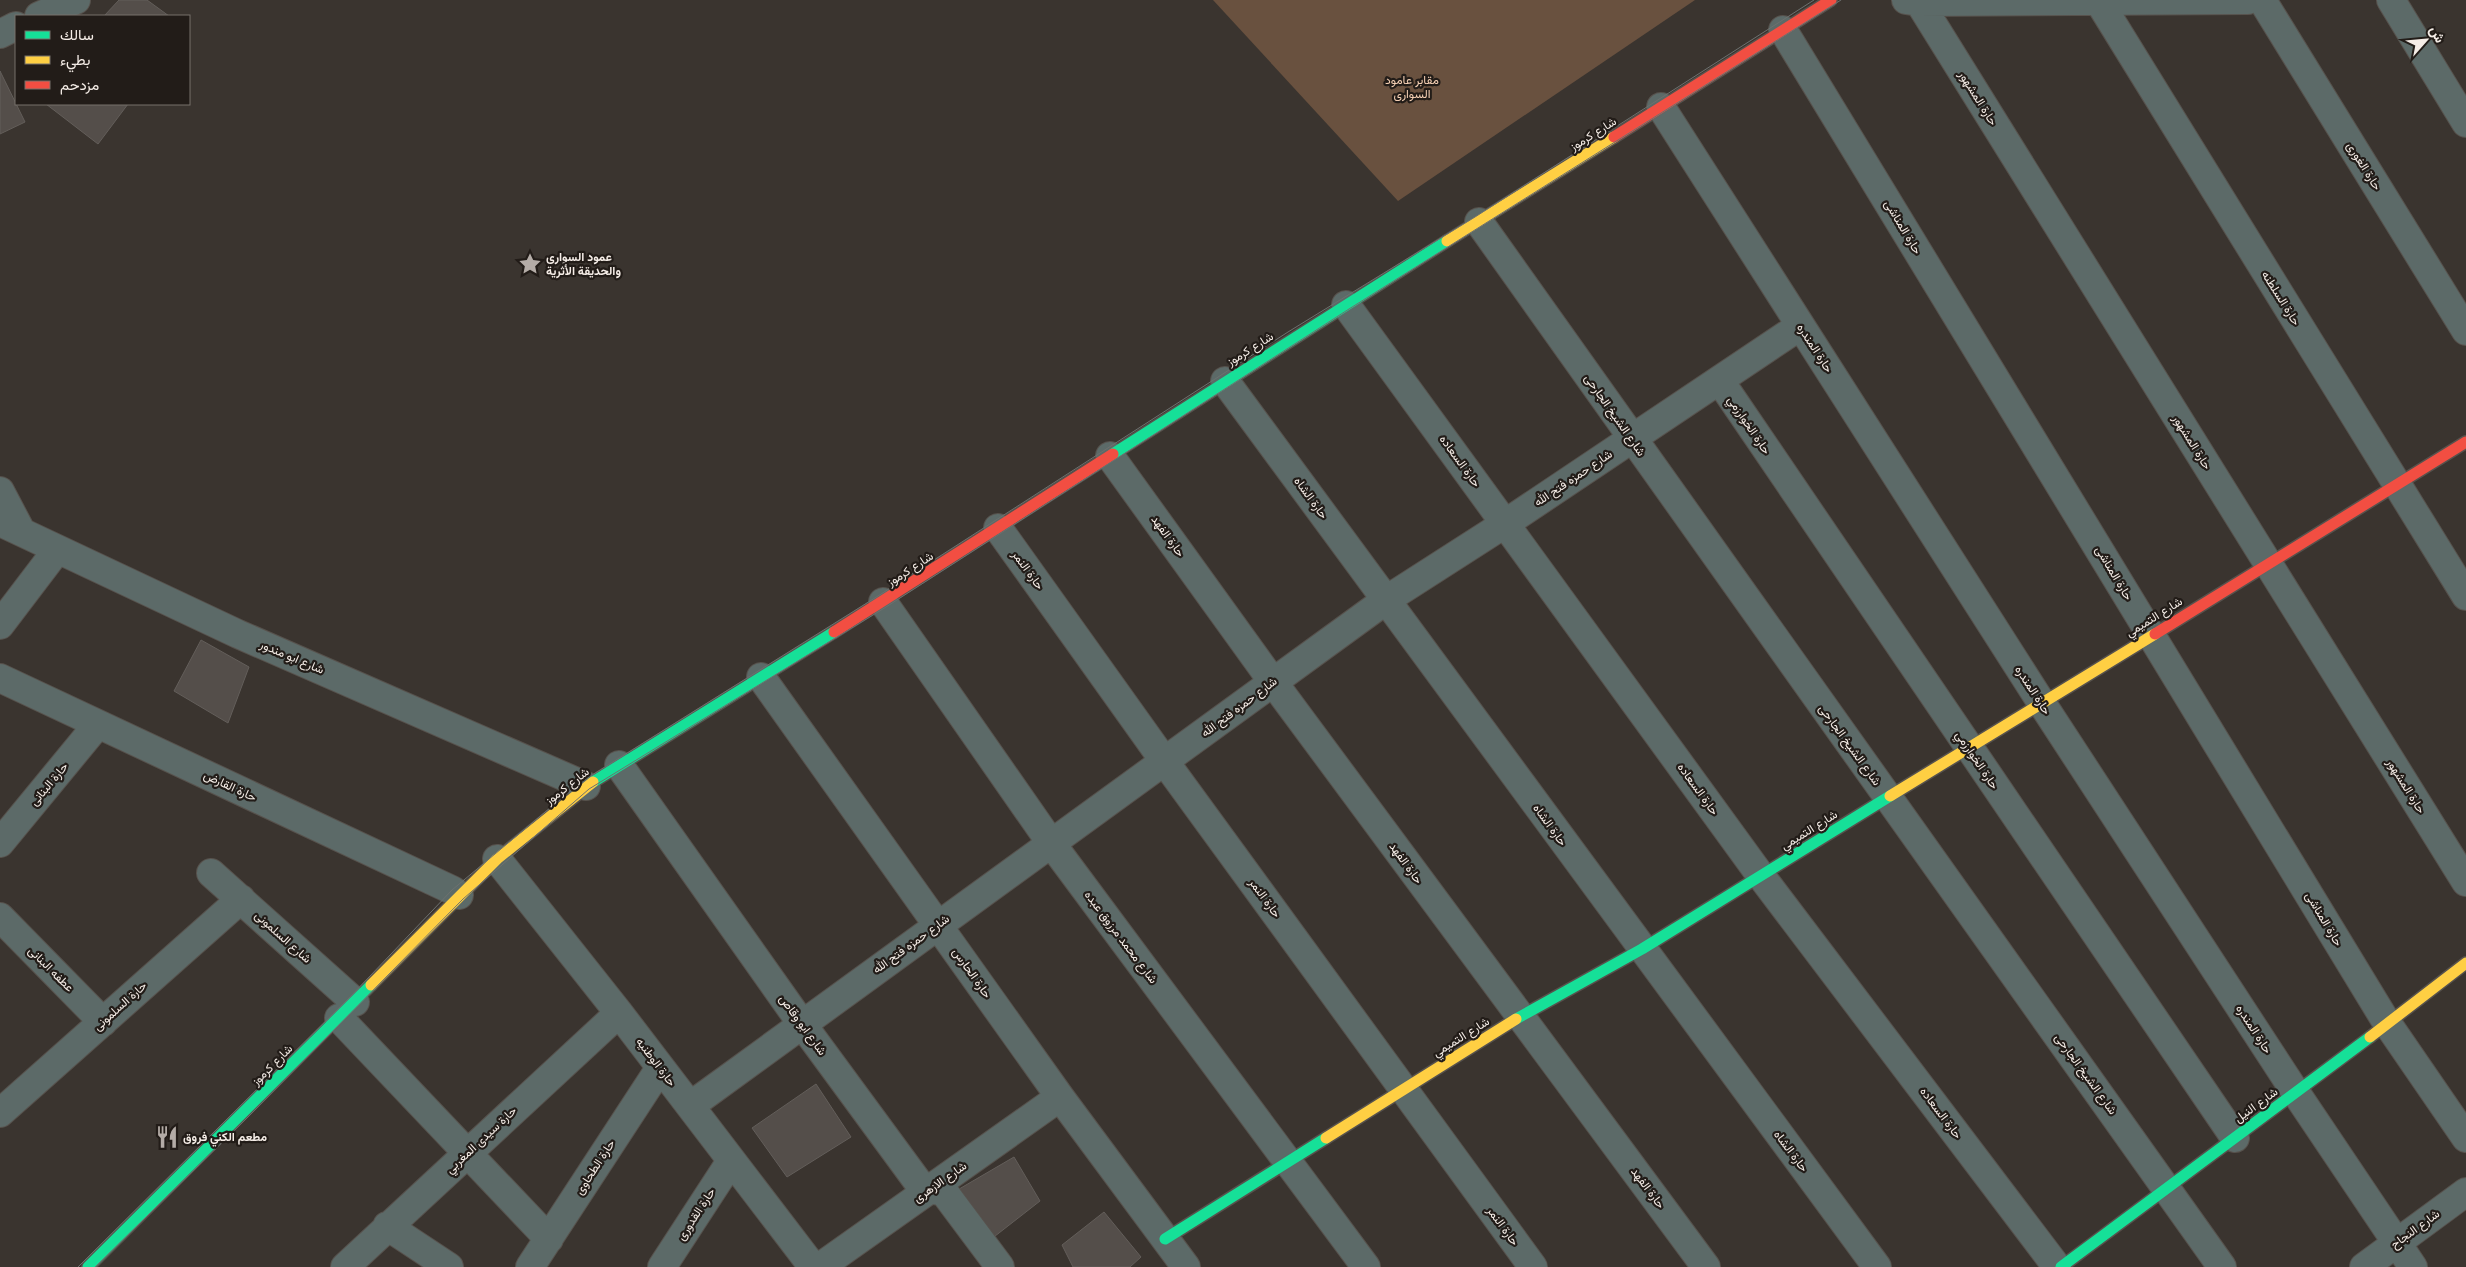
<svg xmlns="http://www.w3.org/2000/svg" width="2466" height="1267" viewBox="0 0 2466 1267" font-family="'DM Sans',Vazirmatn,sans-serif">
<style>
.green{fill:#69513f}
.building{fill:#544e4a;stroke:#635e5a}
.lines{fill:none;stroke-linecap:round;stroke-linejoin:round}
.street-casing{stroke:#57524d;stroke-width:30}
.fast-casing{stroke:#57524d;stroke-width:14}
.slow-casing{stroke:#57524d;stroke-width:14}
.jam-casing{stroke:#57524d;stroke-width:14}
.street{stroke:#5c6a68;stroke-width:28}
.fast{stroke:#16e098;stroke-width:11}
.slow{stroke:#ffcf43;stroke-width:11}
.jam{stroke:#f24e42;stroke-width:11}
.tram{stroke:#6d716f;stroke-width:1}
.labels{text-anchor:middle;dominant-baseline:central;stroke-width:4.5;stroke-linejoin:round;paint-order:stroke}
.park-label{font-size:12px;fill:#f6d1b5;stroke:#221c18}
.street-label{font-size:12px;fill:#f5ede7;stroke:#221c18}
.poi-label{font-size:12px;font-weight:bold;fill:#f5ede7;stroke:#221c18;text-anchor:start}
</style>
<rect width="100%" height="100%" fill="#3a342f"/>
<path class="green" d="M1213,0H1695L1398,201Z"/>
<path class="building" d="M119,0H147L169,16H104Z
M0,71L25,122L0,134Z
M46,104H128L98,144Z
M201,640L249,667L228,723L174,691Z
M816,1084L851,1137L787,1177L752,1128Z
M1014,1157L1040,1201L990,1240L954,1192Z
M1104,1212L1141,1257L1130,1267H1073L1062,1245Z"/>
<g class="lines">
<defs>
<path id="street" d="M1906,0L1919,2L2248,0
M2098,0L2466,596
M2262,0L2466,331
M2391,0L2466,123
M1919,2L2466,882
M39,16L76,0
M1783,30L2387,1023L2466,1138
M0,34L16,26
M1661,107L2041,702L2296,1093L2413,1267
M1479,222L2222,1267
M1346,305L1761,876L2057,1267
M1225,381L1877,1267
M1720,381L2235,1138
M1110,456L1273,682L1706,1267
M0,491L21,531
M0,522L238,634L586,786
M998,528L1165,762L1533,1267
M883,602L1051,843L1366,1267
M0,625L57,550
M761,677L1060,1097L1186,1267
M0,678L452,890L459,895
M619,765L802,1024L918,1182L926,1188L944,1192L1000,1267
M0,843L98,724
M497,859L619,1013L813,1267
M211,873L355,1002
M0,917L103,1022
M339,1018L549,1239
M690,1106L1386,600L1506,523L1800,326
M0,1113L241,899
M387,1226L449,1267
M345,1267L619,1013
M530,1267L660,1068
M662,1267L731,1161
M820,1267L1060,1097
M2364,1267L2466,1192"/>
<path id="fast" d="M1113,454L1447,241
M593,782L834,632
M1516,1019L1642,949L1890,796
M1165,1239L1326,1138
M88,1267L371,985
M2061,1267L2370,1037"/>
<path id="slow" d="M1447,241L1614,137
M1890,796L2155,634
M371,985L497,859L593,782
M2370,1037L2466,963
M1326,1138L1516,1019"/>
<path id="jam" d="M1614,137L1831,0
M834,632L1113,454
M2155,634L2466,442"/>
</defs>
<use href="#street" class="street-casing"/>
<use href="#fast" class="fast-casing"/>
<use href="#slow" class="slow-casing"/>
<use href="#jam" class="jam-casing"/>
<use href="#street" class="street"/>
<use href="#fast" class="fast"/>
<use href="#slow" class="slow"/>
<use href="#jam" class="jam"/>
<path class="tram" d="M78,1267L350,997L452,890L581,782L878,596L1288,332L1475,217L1814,0
M95,1267L248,1117L463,899L589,789L886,607L1349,309L1841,0"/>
</g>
<defs>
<symbol id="sight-bare" viewBox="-9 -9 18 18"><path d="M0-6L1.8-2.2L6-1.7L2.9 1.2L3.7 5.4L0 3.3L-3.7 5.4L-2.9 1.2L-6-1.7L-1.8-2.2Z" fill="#b4aca7" stroke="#221c18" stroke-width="2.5" paint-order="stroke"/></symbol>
<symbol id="restaurant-bare" viewBox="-9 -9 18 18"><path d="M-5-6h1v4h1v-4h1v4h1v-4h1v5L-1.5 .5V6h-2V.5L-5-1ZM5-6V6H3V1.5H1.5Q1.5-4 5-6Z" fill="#b4aca7" stroke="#221c18" stroke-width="2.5" paint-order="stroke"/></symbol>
</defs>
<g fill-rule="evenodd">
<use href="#sight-bare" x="514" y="248" width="32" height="32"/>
<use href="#restaurant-bare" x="151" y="1121" width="32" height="32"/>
</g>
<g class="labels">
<g class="park-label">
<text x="1412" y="80">مقابر عامود<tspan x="1412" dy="14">السوارى</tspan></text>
</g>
<g class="street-label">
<text transform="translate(1978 98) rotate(58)">حارة المشهور</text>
<text transform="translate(1593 134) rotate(-32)">شارع كرموز</text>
<text transform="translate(2364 166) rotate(58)">حارة الغورى</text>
<text transform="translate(1903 227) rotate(59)">حارة المناشى</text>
<text transform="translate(2281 298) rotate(58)">حارة السلطنه</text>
<text transform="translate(1815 348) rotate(57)">حارة المندره</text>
<text transform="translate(1250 349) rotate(-32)">شارع كرموز</text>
<text transform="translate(1615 415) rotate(55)">شارع الشيخ الجارحى</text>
<text transform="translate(1749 425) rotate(56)">حارة الخوارزمي</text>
<text transform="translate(2192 442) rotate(58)">حارة المشهور</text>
<text transform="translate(1460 461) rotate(54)">حارة السعاده</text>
<text transform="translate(1573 478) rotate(-34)">شارع حمزه فتح الله</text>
<text transform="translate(1311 498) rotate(54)">حارة الشاه</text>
<text transform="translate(1168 536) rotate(54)">حارة الفهد</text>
<text transform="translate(910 569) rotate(-33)">شارع كرموز</text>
<text transform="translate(1028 570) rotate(54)">حارة النمر</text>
<text transform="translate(2114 573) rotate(59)">حارة المناشى</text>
<text transform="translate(2154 617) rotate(-32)">شارع التميمي</text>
<text transform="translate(292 657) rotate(23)">شارع ابو مندور</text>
<text transform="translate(2033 690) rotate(57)">حارة المندره</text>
<text transform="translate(1239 707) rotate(-37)">شارع حمزه فتح الله</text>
<text transform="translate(1850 745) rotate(54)">شارع الشيخ الجارحى</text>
<text transform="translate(1977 760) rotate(56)">حارة الخوارزمي</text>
<text transform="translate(49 784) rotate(-50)">حارة البنانى</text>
<text transform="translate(230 786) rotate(25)">حارة القارض</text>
<text transform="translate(567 786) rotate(-38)">شارع كرموز</text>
<text transform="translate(2406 786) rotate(58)">حارة المشهور</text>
<text transform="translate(1698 789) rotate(54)">حارة السعاده</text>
<text transform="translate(1550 825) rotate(54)">حارة الشاه</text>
<text transform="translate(1809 830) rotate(-32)">شارع التميمي</text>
<text transform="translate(1406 863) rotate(54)">حارة الفهد</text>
<text transform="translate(1265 898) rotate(54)">حارة النمر</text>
<text transform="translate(2324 919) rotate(59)">حارة المناشى</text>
<text transform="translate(283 937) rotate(42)">شارع السلمونى</text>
<text transform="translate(1121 937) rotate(53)">شارع محمد مرزوق عبده</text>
<text transform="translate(911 944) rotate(-36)">شارع حمزه فتح الله</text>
<text transform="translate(51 969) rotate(45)">عطفه البنانى</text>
<text transform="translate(972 973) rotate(55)">حارة الحارس</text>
<text transform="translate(120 1006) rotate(-42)">حارة السلمونى</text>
<text transform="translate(803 1025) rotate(54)">شارع ابو وقاص</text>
<text transform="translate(2254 1029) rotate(57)">حارة المندره</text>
<text transform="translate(1461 1037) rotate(-32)">شارع التميمي</text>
<text transform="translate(656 1062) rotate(53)">حارة الوطنيه</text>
<text transform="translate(272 1065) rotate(-45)">شارع كرموز</text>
<text transform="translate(2086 1074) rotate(54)">شارع الشيخ الجارحى</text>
<text transform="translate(2256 1105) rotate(-36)">شارع النيل</text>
<text transform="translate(1941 1113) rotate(53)">حارة السعاده</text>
<text transform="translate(481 1140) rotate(-43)">حارة سيدى المغربي</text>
<text transform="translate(1791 1151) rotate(53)">حارة الشاه</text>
<text transform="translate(595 1167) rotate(-57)">حارة الطحاوى</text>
<text transform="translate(940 1182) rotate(-35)">شارع الازهرى</text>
<text transform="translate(1648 1188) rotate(53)">حارة الفهد</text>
<text transform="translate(696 1214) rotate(-57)">حارة القدورى</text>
<text transform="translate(1503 1226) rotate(54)">حارة النمر</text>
<text transform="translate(2415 1229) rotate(-36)">شارع النجاح</text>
</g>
<g class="poi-label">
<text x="546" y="257">عمود السواري<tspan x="546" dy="14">والحديقة الأثرية</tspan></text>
<text x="183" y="1137">مطعم الكني فروق</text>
</g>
</g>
<rect x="15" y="15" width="175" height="90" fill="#221c18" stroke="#76706b"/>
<rect x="25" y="31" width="25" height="8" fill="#16e098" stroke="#76706b"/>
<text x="60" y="40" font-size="15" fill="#f5ede7">سالك</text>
<rect x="25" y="56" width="25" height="8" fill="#ffcf43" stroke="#76706b"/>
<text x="60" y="65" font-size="15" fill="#f5ede7">بطيء</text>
<rect x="25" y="81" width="25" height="8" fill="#f24e42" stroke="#76706b"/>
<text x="60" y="90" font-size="15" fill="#f5ede7">مزدحم</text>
<g transform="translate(2426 40) rotate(63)" stroke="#221c18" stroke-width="4" paint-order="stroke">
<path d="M0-4L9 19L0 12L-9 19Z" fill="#f5ede7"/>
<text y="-8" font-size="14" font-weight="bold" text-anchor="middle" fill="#f5ede7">ش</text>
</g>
</svg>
